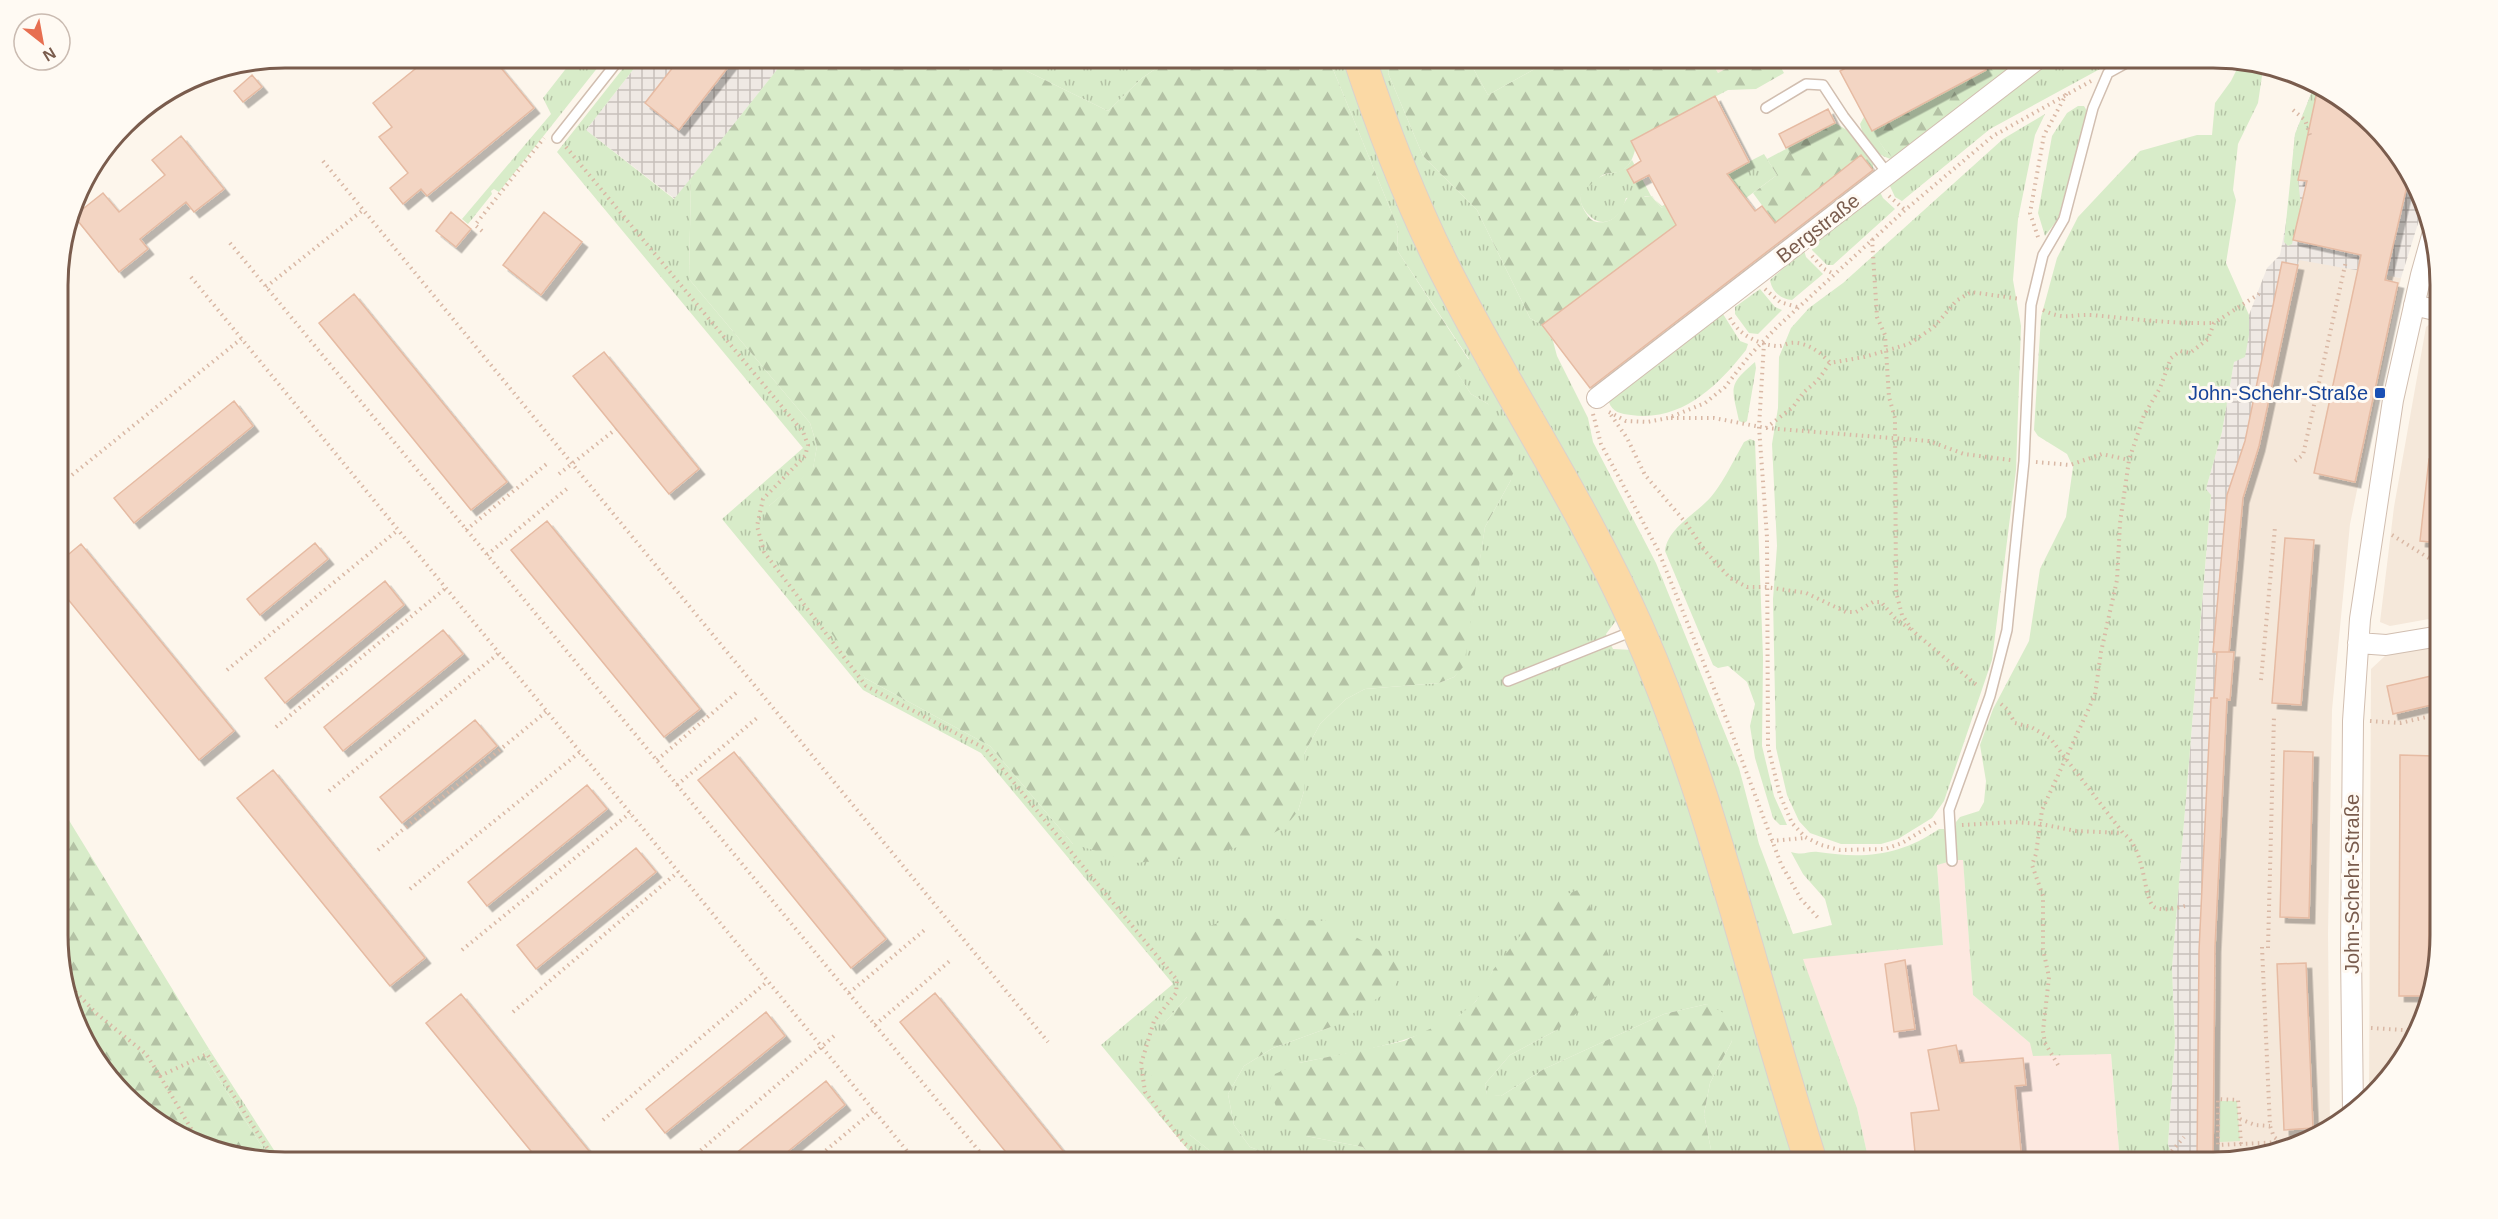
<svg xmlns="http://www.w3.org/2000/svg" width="2498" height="1219" viewBox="0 0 2498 1219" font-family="Helvetica,sans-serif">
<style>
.residential{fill:#f5e8da}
.commercial{fill:#fde8e0}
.industrial{fill:url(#industrial-grid)}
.grass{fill:url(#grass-tufts)}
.forest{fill:url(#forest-firs)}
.park{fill:#d8ecc9}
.building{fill:#f3d5c3;stroke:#e6bba3;stroke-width:1.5;filter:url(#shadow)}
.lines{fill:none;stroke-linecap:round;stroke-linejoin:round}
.lane-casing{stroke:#d1beb0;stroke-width:12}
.street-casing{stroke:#d1beb0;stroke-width:22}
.primary-casing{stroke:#dad1cd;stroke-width:34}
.path{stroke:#d9b8a5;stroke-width:4;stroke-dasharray:1.5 4.5;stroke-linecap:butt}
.lane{stroke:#fff;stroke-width:9}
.street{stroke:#fff;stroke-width:20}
.primary{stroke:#fbd9a5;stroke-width:32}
.transit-dot{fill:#1a4fb4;stroke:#fffaf3;stroke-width:2}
.labels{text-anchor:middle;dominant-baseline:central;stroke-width:6;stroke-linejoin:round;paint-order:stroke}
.street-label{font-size:20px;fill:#7a5c4d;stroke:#fffaf3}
.transit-label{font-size:20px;fill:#164399;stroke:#fffaf3;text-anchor:end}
.rim{fill:none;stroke:#7a5c4d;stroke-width:3}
</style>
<defs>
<pattern id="industrial-grid" width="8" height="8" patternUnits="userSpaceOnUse" patternTransform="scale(1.5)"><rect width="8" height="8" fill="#efe9e4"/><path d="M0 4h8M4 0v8" fill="none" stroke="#c7c0bb"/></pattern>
<pattern id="grass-tufts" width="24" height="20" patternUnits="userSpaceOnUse" patternTransform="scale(1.5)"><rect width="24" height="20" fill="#d8ecc9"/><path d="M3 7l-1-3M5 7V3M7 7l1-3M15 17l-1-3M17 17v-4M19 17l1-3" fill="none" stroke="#b4c2a5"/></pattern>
<pattern id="forest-firs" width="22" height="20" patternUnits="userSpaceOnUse" patternTransform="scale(1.5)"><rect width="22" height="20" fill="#d8ecc9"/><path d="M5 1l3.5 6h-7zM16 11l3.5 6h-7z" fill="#b4c2a5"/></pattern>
<filter id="shadow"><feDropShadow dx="5.5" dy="5.5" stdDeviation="0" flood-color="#0004"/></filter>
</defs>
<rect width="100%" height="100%" fill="#fdf6ec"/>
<path class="residential" d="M1709,57H1748L1718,73Z
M2299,259L2401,278L2350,524L2332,710L2328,934L2330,1129L2287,1150L2228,1162H2213L2216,935L2227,699H2229L2234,652H2229L2243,498L2259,446Z
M2436,319L2439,320L2440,617L2390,626L2380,622L2394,507L2426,327Z
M2440,645L2441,935L2418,1035L2385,1084L2369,1098L2371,669L2385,656Z"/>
<path class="commercial" d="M1963,859L1973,995L2030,1043L2111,1054L2120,1162H1869L1857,1108L1802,958L1943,945L1937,864Z"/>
<path class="industrial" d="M643,57H787L675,199L586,130Z
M2314,80L2394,146L2425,201L2401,278L2299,260L2259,446L2243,498L2229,652H2234L2230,700H2227L2216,935L2213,1162H2173L2168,1144L2175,1042L2172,968L2211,496L2206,489L2222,432L2234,362L2249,335V315L2267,268L2280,255L2289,207L2295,134L2311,94Z"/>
<path class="grass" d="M575,57H606L499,192L494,189L491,191L492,194L468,224L462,219L551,114L543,98Z
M632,57H643L586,130L674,199L691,178L689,279L810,423L817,446L813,469L769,506L865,678L990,746L1073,844L1298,811L1304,791V754L1320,724L1346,699L1365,689L1439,683L1454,677L1463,666L1485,527L1511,480L1488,404L1471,394L1455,370L1469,359L1397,250L1398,228L1328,57H1344L1529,445L1618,618L1606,634L1613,649L1633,650L1661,715L1798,1162H1710L1713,1160L1704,1114L1710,1083L1732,1041L1707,1004L1664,1014L1544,1069L1501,1096L1487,1095L1485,1084L1510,1055L1557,1030L1493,970C1488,980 1483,993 1475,1002C1443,1040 1346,1053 1299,1063L1306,1136L1363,1147L1375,1162H1291L1250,1147L1234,1125L1228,1094L1244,1066L1273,1048L1331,1027L1188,977L1187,997L1162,1026L1190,1135L1224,1162H1198L1101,1045L1173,984L981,753L863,690L722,519L803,448L557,152Z
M998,57H1173L1142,78L1108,111Z
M1374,57H1394L1388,73L1423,156L1477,210L1530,318L1542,325L1553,341L1557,356L1588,418L1593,442L1656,563L1739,768L1759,844L1793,934L1832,925L1825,899L1803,874L1791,852C1805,856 1807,851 1818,852C1864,859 1900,856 1939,829H1944L1945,831L1948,862L1937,865L1943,945L1803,959L1857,1108L1869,1162H1822L1738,875L1413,170Z
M2050,57H2122L1990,129L1902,201L1895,197L1889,184Z
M2240,63L2263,69L2258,103L2238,144L2233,190L2236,200L2226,263L2249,315V335L2245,357L2234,362L2222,432L2206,489L2211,495L2172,968L2175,1042L2168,1144L2173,1162H2120L2111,1054L2033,1056L2030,1043L1973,995L1963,860H1956V822L1960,817L1979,811L1984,802L1986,781L1980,745L1993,709L2029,641L2040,569L2066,517L2073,467L2067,454L2038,436L2034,430L2041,317L2057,258L2078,217L2140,151L2197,135H2212L2215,103L2231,81Z
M2314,80L2321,86L2317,92L2298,179L2301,207L2292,244L2288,246L2284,242L2295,134L2311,94Z
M2078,106H2084L2087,111L2058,219L2045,236L2038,213L2052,136L2067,113Z
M2045,114L2035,135L2018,219L2013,280L2021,326L2016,470L1992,660L1944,801L1932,818L1898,839L1881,844H1841L1810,833L1799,821L1787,795L1776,748L1773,599L1777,546L1772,444L1778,408L1779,357L1791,328L1809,308L1843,283L2003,139Z
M1864,117L1885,150L1895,160C1875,156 1865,143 1860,124Z
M1764,154L1777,175L1746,198L1734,183L1662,208L1652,196L1626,198C1620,222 1599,232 1584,209C1573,193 1590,181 1604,175C1610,172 1616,174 1622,170C1626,168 1629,164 1632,160L1651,196L1662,206Z
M1879,190L1883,198L1895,209L1833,265H1827L1812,250V244Z
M1804,250L1806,257L1823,274L1792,300C1781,299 1772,292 1770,280Z
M1760,289L1775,307L1782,310L1758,334L1749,333L1735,314V307Z
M1723,314L1740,341L1748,344L1746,350C1717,387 1681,422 1631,415C1621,414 1612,412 1609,402L1616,391L1691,333Z
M1755,362L1756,368L1747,421L1744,423L1739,421C1732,387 1727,386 1755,362Z
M1750,439L1755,441L1763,657L1762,746L1774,796L1787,825H1780L1773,818L1755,758L1750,726L1755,704L1747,682L1728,666L1718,668L1713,665L1665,551C1667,530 1692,516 1706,502C1719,491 1735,458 1744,442Z
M209,1049L281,1161L270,1159L202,1053Z"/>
<path class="forest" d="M787,57H998L1108,111L1142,78L1173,57H1328L1398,228L1397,250L1469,360L1456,371L1471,394L1488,404L1520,450L1511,480L1485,527L1464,666L1454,677L1439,683L1365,689L1346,699L1320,724L1304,754V791L1298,811L1286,826L1263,839L1209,856L1135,863L1073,844L990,746L865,678L768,549L761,526L769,506L813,468L817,446L810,423L689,279L691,178Z
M1394,57H1467L1488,95L1556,57H1709L1718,73L1748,57H1775L1784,73L1756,89L1728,90L1631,141L1635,150C1633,158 1630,165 1623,170C1618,174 1611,172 1605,174C1601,175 1597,180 1594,182C1578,193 1577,200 1588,216C1592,222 1598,223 1605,222C1624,218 1621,196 1637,191L1645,197L1651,196L1662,208L1698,188L1712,199L1542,325L1530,318L1477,210L1423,156L1388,73Z
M1985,57H2031L1895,160L1885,150L1872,131L1985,70L1980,60Z
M1835,123L1847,130L1873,164V170L1861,156L1775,223L1753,193L1777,175L1767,159Z
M59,804L209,1049L202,1053L270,1159L184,1139L104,1073L74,1021L59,965Z
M1583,888L1615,972L1607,987L1557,1030L1510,1055L1485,1084L1487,1094L1501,1096L1544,1069L1664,1014L1707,1004L1722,1012L1729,1024L1732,1041L1710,1083L1704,1114L1713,1160L1375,1162L1363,1147L1306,1136L1279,1115L1270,1090L1275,1074L1299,1063L1404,1041L1460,1015L1476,1001L1493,970L1547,902Z
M1234,917L1327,921L1397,960L1402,971L1394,988L1331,1027L1273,1048L1244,1066L1228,1094L1234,1125L1250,1147L1291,1162H1224L1190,1135L1153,1091L1150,1065L1162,1026L1187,997V977L1168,954L1186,935Z"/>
<path class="park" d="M1467,57H1556L1488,95Z
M2220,1101H2237L2240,1141L2220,1142Z"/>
<path class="building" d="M430,57H492L534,108L427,196L421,189L403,204L390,188L408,173L379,137L392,127L373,103Z
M681,57H736L679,130L645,103Z
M1867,57H1978L1986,70L1872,131L1840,71Z
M252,75L262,87L243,102L234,91Z
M2317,92L2332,95L2394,146L2410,173L2385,280L2398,283L2355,482L2314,473L2361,255L2293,240L2307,181L2298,180Z
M1715,96L1749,162L1727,174L1755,211L1762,206L1775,223L1861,155L1873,170L1590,388L1542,325L1676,225L1649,175L1634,183L1627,170L1641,161L1631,141Z
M1828,109L1835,123L1786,148L1779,134Z
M181,136L224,189L194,212L186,202L140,239L148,249L119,272L74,216L103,193L119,212L165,175L152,160Z
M451,212L471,229L456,247L436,231Z
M544,212L582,242L541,295L503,265Z
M2282,262L2298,265L2259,446L2243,498L2229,652H2213L2227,495L2245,441Z
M354,294L507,482L471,510L319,323Z
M604,352L699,469L669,494L573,376Z
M234,401L253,426L134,523L114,498Z
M2429,459H2440V543L2420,541Z
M547,521L700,709L664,737L511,550Z
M2285,538L2314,540L2301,705L2272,703Z
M315,543L328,559L260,615L247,599Z
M81,544L234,731L199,760L58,587V563Z
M385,581L404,605L285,703L265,678Z
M443,630L463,654L343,751L324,727Z
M2217,652H2234L2230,700L2227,699L2215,947L2213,1162H2197L2199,951L2211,698H2218H2214Z
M2440,674V703L2393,714L2387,686Z
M475,720L497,746L402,823L380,797Z
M2284,751L2313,752L2309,918L2280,917Z
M734,752L886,939L851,968L698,780Z
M2400,755L2434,756L2427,996H2399Z
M273,770L425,958L390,986L237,798Z
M587,785L607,809L487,906L468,882Z
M636,848L656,872L536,969L517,945Z
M1905,960L1915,1029L1894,1032L1885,964Z
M2306,963L2313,1128L2284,1130L2277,964Z
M935,993L1072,1162H1014L900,1022Z
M461,994L598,1162H540L426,1023Z
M766,1012L785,1036L665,1133L646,1109Z
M1956,1045L1960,1063L2023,1058L2026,1085L2015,1086L2022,1162H1916L1911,1113L1939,1110L1928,1050Z
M826,1081L845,1105L775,1162H725Z"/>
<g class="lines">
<defs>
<path id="lane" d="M1766,108L1806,84L1823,85L1844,117L1888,174
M557,138L621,57
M1508,681L1633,631
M1952,861L1949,810L1990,696L2007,630L2024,461L2031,305L2043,255L2064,219L2093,108L2108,73L2137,57"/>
<path id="street" d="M2414,305L2439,311
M1597,398L2040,57
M2358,643L2386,645L2440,636
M2353,1112L2351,952L2353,721L2360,619L2393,400L2421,275L2433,232"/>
<path id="primary" d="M1359,57C1382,127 1409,197 1442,264C1504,388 1582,502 1638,629C1714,801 1753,984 1811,1162"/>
</defs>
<use href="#lane" class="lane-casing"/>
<use href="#street" class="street-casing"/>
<use href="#primary" class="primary-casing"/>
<path class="path" d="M2293,110L2305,120L2310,135
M566,147L803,432L808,445L805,456L763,499L757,526L764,552L866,686L986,749L1177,980L1176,993L1154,1021L1141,1064L1145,1092L1184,1143L1209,1162
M323,161L1048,1042
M1889,196L1905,210
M482,231L475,225L544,138
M2038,237L2030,213L2044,135L2067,93
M1872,239L1877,317L1885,335L1889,397L1895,418L1896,592L1902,615L1913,631L1979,687
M230,243L988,1162
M1812,256L1824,269L1834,274
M191,277L916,1162
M266,287L363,210
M1765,289L1780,302L1797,307
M2043,310C2066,321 2069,314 2092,315C2133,319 2173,324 2214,323
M1730,318C1739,335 1758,344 1776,346C1781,347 1785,344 1790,343C1805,341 1821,352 1830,363
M1764,343L1759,427L1767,537L1768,747L1780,795L1792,823L1805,837L1821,845L1840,850L1885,849L1902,843L1938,821
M1609,412L1626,421L1647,422L1668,418L1705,403L1725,387L1750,355L1777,327L1905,210L1993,136L2091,81
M1593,414L1601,444L1658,550L1728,723L1781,864L1801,899L1820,920
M1611,415L1627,438L1645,475L1686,523L1705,551L1730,578L1747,587H1766L1806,593L1846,612H1856L1873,602H1881L1895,618L1910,629
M1671,418H1714L1766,428L1929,441L1964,454L2011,460
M1766,428L1793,407L1803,393L1818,380L1830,363L1864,357L1909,344L1934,327L1956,301L1971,292L2020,299
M2295,461L2303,455L2346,261
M2036,462L2070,465L2102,454L2129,460
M559,474L616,429
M72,475L241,339
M466,530L549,462
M2392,535L2440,565
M487,555L569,487
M227,670L398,530
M2261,680L2275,527
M2001,704L2007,709L2015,723L2031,727L2050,738L2123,833C2148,851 2142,903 2156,908C2165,911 2177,908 2185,906
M2370,721L2400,723L2440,714
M276,727L446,588
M657,760L736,693
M677,785L757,718
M329,791L499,653
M1962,825L2014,822L2041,824L2076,831L2122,833
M1771,841L1804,838
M378,850L547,711
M410,889L580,752
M2441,936V905
M2262,947L2270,1126L2274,1137L2290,1149
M2268,948L2274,716
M462,950L630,813
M63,979L97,1014L146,1054L160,1076L207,1054L275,1160
M849,993L927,928
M513,1012L678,872
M875,1025L952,959
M2371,1028L2419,1031
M2058,1065L2045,1043L2043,1031L2049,977L2043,949V896L2032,865L2036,854L2042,810L2095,695L2101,652L2117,580L2120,523L2129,460L2144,415L2160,388L2171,358L2180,351L2190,353L2208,339L2214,323L2259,294
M160,1076L199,1142
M2240,1119L2255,1125L2270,1126
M603,1120L768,981
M2241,1144L2238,1100L2218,1099V1145L2305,1141
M687,1162L834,1036
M812,1162L874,1110
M2167,1162L2170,1153L2184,1137"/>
<use href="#lane" class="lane"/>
<use href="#street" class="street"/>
<use href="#primary" class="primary"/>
</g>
<rect class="transit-dot" x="2374" y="387" width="12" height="12" rx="3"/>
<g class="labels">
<g class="street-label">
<text transform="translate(1818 228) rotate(-38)">Bergstraße</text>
<text transform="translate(2352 884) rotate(-90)">John-Schehr-Straße</text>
</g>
<g class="transit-label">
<text x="2368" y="393">John-Schehr-Straße</text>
</g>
</g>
<path d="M0 0H2498V1219H0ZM285 68H2213A217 217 0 0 1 2430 285V935A217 217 0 0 1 2213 1152H285A217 217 0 0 1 68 935V285A217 217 0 0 1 285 68Z" fill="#fffaf3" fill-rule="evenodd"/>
<path class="rim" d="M285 68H2213A217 217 0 0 1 2430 285V935A217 217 0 0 1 2213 1152H285A217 217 0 0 1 68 935V285A217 217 0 0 1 285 68Z"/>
<g transform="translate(42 42) rotate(149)"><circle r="28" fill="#fffaf3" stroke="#cabbb1" stroke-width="1.5"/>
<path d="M0-4.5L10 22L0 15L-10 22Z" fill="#e76f51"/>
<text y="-9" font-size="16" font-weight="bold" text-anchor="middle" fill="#7a5c4d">N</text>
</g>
</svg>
